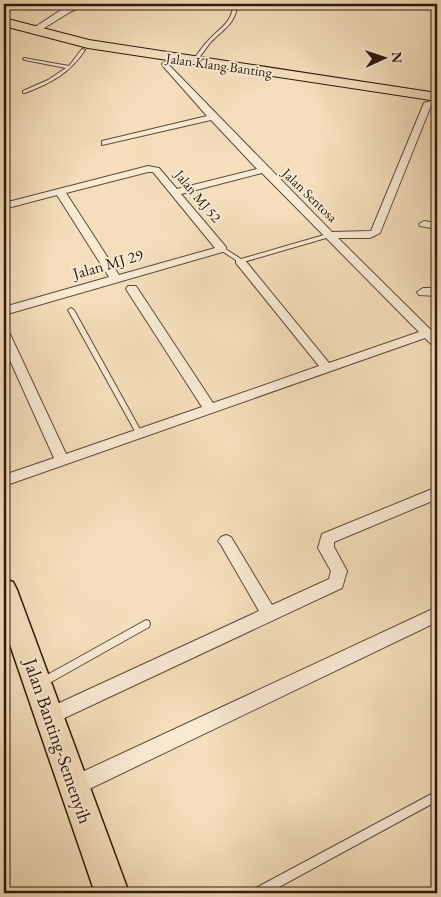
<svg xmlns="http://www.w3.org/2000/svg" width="441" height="897" viewBox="0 0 441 897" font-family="'EB Garamond',serif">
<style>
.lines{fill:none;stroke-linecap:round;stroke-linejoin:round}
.service-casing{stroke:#604a38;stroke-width:2}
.minor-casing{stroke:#604a38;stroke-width:2}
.primary-casing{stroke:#2e180d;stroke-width:3}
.trunk-casing{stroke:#2e180d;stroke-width:2}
.service{fill:#f8ead3;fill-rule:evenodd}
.minor{fill:#f8ead3;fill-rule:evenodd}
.primary{fill:#f4debb;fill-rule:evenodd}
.trunk{fill:#f4debb;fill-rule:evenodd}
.labels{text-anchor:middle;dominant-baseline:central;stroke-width:4;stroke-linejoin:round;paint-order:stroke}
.far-street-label{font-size:14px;fill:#2e180d;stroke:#f8ead3}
.street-label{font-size:16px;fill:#2e180d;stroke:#f8ead3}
.near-street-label{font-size:19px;fill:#2e180d;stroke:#f8ead3}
</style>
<rect width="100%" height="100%" fill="#f4debb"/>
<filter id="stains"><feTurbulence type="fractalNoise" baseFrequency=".004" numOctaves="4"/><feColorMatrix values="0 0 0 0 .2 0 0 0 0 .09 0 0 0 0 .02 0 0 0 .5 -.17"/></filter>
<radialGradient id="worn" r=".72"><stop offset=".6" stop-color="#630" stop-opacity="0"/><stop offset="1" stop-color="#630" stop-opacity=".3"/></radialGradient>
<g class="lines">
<defs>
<path id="service" d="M234,4H238C234,26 224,28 210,43C205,49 201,56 195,62H193V60C198,54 202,47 207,42C220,27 230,26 234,4Z
M82,49L85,50C70,73 51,83 25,93H23V91L48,80L66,68L25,60L23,59L24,58L69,66Z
M331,233L333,234V236L240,263L219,249L220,248H224L241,259Z
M71,308L74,310L142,433L141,435H137L136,433L68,310Z
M146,620L149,621L150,624L149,627L44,686L41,687L38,686L37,683L38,680Z
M437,791V801L268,893H253L254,889Z"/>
<path id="minor" d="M77,4H87L70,12L36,33L29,31L64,8Z
M166,62L332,232L371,231L424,103L431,101L432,103L380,233L370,238H338L437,336V347L433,346L425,338L4,486V475L54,458L4,347V330L10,334L66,454L202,407L126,289L128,286H136L213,403L319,366L236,263V259H244L329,363L419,332L262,173L181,194L226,247V251L4,315V307L109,277L57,195L4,209V203L148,166L159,168L177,189L257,169L211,120L102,145V141L207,116L163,66L162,64ZM148,172H153L215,248L119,275L66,193Z
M424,221L437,223V229L420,226L419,224Z
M423,288H437V296L419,295L417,292Z
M437,487V499L334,542V547L347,571L342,588L56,722L50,725L44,722L41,716L44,710L259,611L221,545L218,541L221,537L226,535L231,537L272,605L329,579L331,571L318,548L322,534Z
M437,607V622L81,793L74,795L67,793L65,786L67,779Z"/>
<path id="primary" d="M4,579L13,582L17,590L129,893H95L4,627Z"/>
<path id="trunk" d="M4,18L89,40L437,93V101L88,48L4,26Z"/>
</defs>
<use href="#service" class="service-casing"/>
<use href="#minor" class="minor-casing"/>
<use href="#primary" class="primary-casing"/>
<use href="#trunk" class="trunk-casing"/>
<use href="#service" class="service"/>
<use href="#minor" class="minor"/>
<use href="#primary" class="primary"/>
<use href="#trunk" class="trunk"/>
</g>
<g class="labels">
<g class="far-street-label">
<text transform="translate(219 65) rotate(8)">Jalan Klang Banting</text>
<text transform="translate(310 195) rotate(44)">Jalan Sentosa</text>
<text transform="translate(198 196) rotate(50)">Jalan MJ 52</text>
</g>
<g class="street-label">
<text transform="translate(108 264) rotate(-16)">Jalan MJ 29</text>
</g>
<g class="near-street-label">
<text transform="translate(58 741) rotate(71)">Jalan Banting-Semenyih</text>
</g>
</g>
<rect width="441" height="897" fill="none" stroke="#f4debb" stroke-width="20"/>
<rect x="5" y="5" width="431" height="887" fill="none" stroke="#2e180d" stroke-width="2.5"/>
<rect x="10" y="10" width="421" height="877" fill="none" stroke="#2e180d"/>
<g transform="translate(384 58) rotate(87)" stroke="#f8ead3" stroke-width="4" paint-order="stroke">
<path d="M0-4L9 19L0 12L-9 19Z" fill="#2e180d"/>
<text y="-8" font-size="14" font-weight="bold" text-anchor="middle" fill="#2e180d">N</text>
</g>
<rect width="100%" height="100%" filter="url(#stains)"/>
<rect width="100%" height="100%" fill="url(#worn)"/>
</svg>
